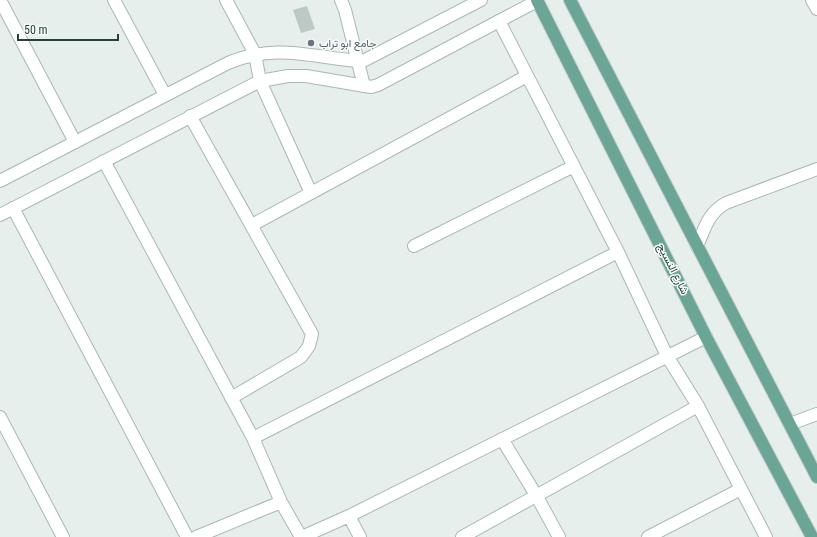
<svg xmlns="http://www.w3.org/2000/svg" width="817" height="537" viewBox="0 0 817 537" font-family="'Roboto Condensed',Vazirmatn,sans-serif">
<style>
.building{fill:#bbcac4}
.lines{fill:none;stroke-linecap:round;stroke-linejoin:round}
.minor-casing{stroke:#a8b8b2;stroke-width:14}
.tertiary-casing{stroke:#a8b8b2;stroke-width:14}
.primary-casing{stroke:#c2cac8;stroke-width:14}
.minor{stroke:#fff;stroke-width:12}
.tertiary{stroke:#fff;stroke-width:12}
.primary{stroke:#6aa596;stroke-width:12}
.worship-dot{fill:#6b7280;stroke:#f7fbf9;stroke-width:1.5}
.labels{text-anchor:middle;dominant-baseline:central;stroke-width:3;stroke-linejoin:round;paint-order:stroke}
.worship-label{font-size:11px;fill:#5b616d;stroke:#f7fbf9;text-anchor:start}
.street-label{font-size:11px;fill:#24423a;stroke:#f7fbf9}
</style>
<rect width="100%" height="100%" fill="#e6efeb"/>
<path class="building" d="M307,6L315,29L301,33L293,10Z"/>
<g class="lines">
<defs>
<path id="minor" d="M0,0L75,142
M114,0L165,95
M226,0L255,54L260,81L311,193
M341,0L345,10L364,86
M812,0L817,9
M499,21L618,252L667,356L698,406L766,537
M190,116L312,334L309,346L301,357L231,398
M104,161L253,438L281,502L301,537
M13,208L187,537
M252,225L527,76
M414,246L574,166
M697,246C705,228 708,213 726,203L817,169
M0,417L63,537
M790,424L817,414
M253,438L618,252
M502,439L536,495L559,537
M349,516L360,537
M196,537L281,502
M302,537L349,516L706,337
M462,537L698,406
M648,537L741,489"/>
<path id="tertiary" d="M0,181L228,63C276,43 310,57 358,61L365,60L481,0
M0,215L260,81L288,76H306L371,87L378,85L537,1"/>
<path id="primary" d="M537,0L706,337L812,537
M570,0L817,477"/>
</defs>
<use href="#minor" class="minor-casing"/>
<use href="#tertiary" class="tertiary-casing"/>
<use href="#primary" class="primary-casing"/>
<use href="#minor" class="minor"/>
<use href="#tertiary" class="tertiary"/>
<use href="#primary" class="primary"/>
</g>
<circle class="worship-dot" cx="311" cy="43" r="4"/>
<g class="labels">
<g class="worship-label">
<text x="319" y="43">جامع ابو تراب</text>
</g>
<g class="street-label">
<text transform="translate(673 269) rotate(63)">شارع النسيج</text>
</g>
</g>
<path d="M18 34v6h100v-6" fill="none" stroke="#24423a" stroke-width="2"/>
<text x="24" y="34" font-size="12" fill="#24423a" stroke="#f7fbf9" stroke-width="3" paint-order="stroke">50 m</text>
</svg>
